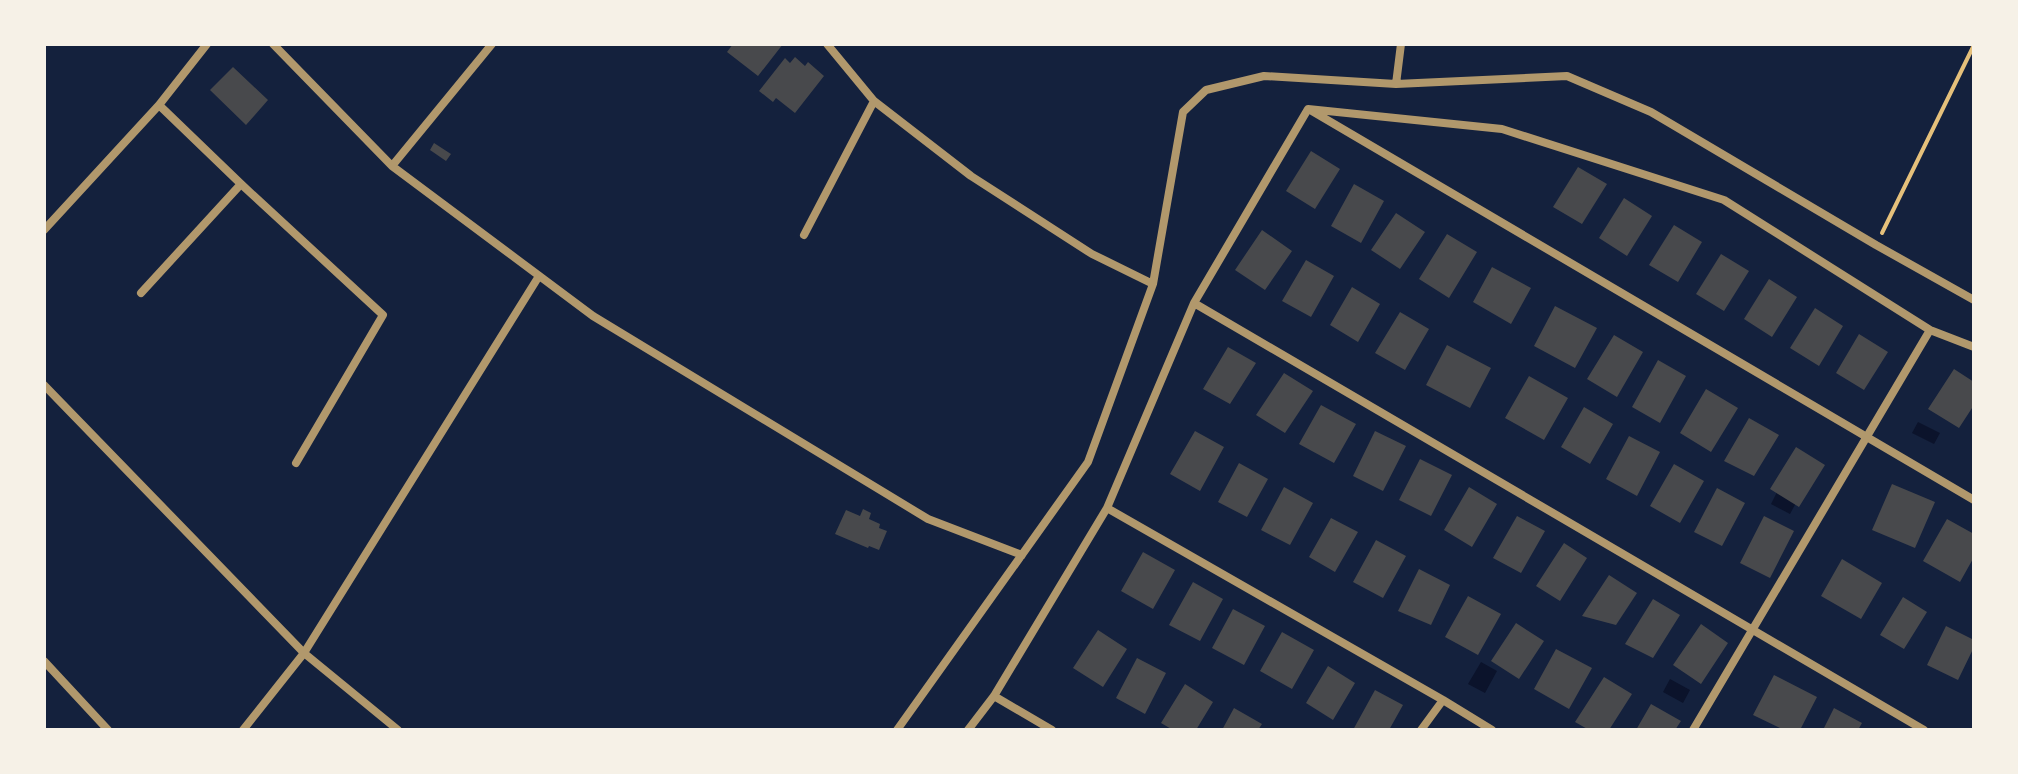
<svg xmlns="http://www.w3.org/2000/svg" width="2018" height="774" viewBox="0 0 2018 774" font-family="'Playfair Display',serif">
<style>
.water{fill:#0b132b}
.building{fill:#48494c}
.lines{fill:none;stroke-linecap:round;stroke-linejoin:round}
.path{stroke:#e5c07b;stroke-width:4}
.minor{stroke:#b1986c;stroke-width:8}
</style>
<rect width="100%" height="100%" fill="#14213d"/>
<path class="water" d="M1918,422L1940,433L1934,444L1912,433Z
M1778,490L1797,501L1790,514L1771,504Z
M1481,662L1497,671L1485,693L1468,684Z
M1670,679L1690,690L1683,703L1663,692Z"/>
<path class="building" d="M733,44H783L758,76L727,52Z
M795,57L805,66L808,62L824,76L795,113L776,98L773,102L759,91L785,58L790,63Z
M233,67L268,100L246,125L210,90Z
M434,143L451,154L446,161L430,150Z
M1311,151L1340,169L1315,209L1286,191Z
M1578,167L1607,184L1582,224L1553,207Z
M1354,184L1384,201L1361,243L1331,226Z
M1624,198L1652,216L1627,256L1599,238Z
M1396,213L1425,232L1400,269L1371,250Z
M1674,225L1702,242L1678,282L1649,265Z
M1262,230L1292,251L1265,290L1235,270Z
M1447,234L1477,252L1449,298L1419,279Z
M1721,254L1749,271L1724,311L1696,294Z
M1306,260L1334,276L1311,317L1282,301Z
M1492,267L1531,288L1511,324L1473,302Z
M1769,279L1797,297L1772,337L1744,319Z
M1352,287L1380,304L1358,342L1330,325Z
M1555,306L1597,328L1575,368L1534,346Z
M1815,308L1843,326L1819,366L1790,348Z
M1400,312L1429,329L1405,370L1375,353Z
M1859,334L1888,352L1864,390L1836,373Z
M1614,335L1643,352L1617,397L1587,379Z
M1447,345L1491,368L1470,408L1426,385Z
M1228,347L1256,363L1230,404L1203,389Z
M1658,360L1686,376L1660,423L1632,407Z
M1954,369L1974,382V405L1959,428L1928,409Z
M1284,373L1313,391L1285,433L1256,415Z
M1529,376L1568,398L1544,440L1505,418Z
M1706,389L1738,408L1711,452L1680,433Z
M1321,405L1356,424L1334,463L1299,444Z
M1584,407L1613,424L1590,464L1561,447Z
M1749,418L1779,435L1754,476L1724,461Z
M1195,431L1224,447L1200,491L1170,474Z
M1375,431L1406,446L1383,491L1353,476Z
M1629,436L1660,452L1637,496L1606,479Z
M1796,447L1825,465L1799,507L1770,489Z
M1420,459L1452,475L1431,516L1399,500Z
M1239,463L1268,479L1247,517L1218,502Z
M1674,464L1704,481L1680,523L1650,506Z
M1892,484L1935,502L1915,548L1872,530Z
M1284,487L1313,503L1290,545L1261,530Z
M1469,487L1497,504L1472,547L1444,530Z
M1717,488L1745,503L1722,546L1694,532Z
M863,509L871,513L869,519L880,524L879,528L887,531L879,550L869,546L868,548L835,534L846,510L860,516Z
M1517,516L1545,531L1521,573L1493,558Z
M1764,516L1794,531L1770,578L1740,563Z
M1331,518L1358,532L1335,572L1309,557Z
M1947,519L1974,534V557L1960,582L1923,561Z
M1376,540L1406,556L1383,598L1353,582Z
M1564,543L1587,558L1560,601L1536,586Z
M1143,552L1175,570L1153,609L1121,591Z
M1842,559L1882,583L1861,619L1821,596Z
M1419,569L1450,585L1431,625L1398,611Z
M1609,575L1637,593L1616,625L1582,616Z
M1193,582L1223,599L1200,641L1169,625Z
M1468,596L1501,614L1478,655L1445,637Z
M1903,597L1927,612L1904,649L1880,635Z
M1653,599L1680,615L1653,658L1625,644Z
M1233,609L1265,626L1244,665L1212,648Z
M1516,623L1544,641L1519,679L1491,661Z
M1701,624L1728,643L1701,684L1673,665Z
M1946,626L1974,640V647L1958,680L1927,665Z
M1098,630L1127,649L1103,687L1073,668Z
M1282,632L1314,650L1292,689L1260,671Z
M1556,649L1592,668L1569,709L1534,689Z
M1137,658L1166,673L1145,714L1116,698Z
M1328,666L1355,683L1333,720L1306,703Z
M1774,675L1817,697L1800,730H1784L1753,715Z
M1604,677L1632,694L1609,730H1589L1575,722Z
M1185,684L1213,702L1196,730H1173L1161,723Z
M1375,690L1403,705L1389,730H1353Z
M1651,704L1681,721L1675,730H1636Z
M1234,708L1262,724L1258,730H1222Z
M1834,708L1862,723L1858,730H1823Z"/>
<g class="lines">
<path class="path" d="M1882,233L1974,45"/>
<path class="minor" d="M273,44L392,166L593,316L928,519L1022,555
M827,44L874,101L971,176L1092,254L1153,284
M1396,84L1401,44
M159,105L241,184L383,315L296,463
M1312,111L1974,500
M392,166L492,44
M44,230L159,105L207,44
M804,235L874,101
M141,293L241,184
M1194,303L1924,730
M44,385L304,653L398,730
M1107,508L1443,700L1492,730
M44,661L108,730
M994,696L1052,730
M243,730L304,653L539,276
M897,730L1088,462L1153,284L1183,112L1206,90L1264,76L1396,84L1567,76L1651,112L1876,245L1974,300
M968,730L994,696L1107,508L1194,303L1308,109L1502,129L1724,200L1930,330L1974,347
M1421,730L1443,700
M1693,730L1930,330"/>
</g>
<rect width="2018" height="774" fill="none" stroke="#f6f1e7" stroke-width="92"/>
</svg>
